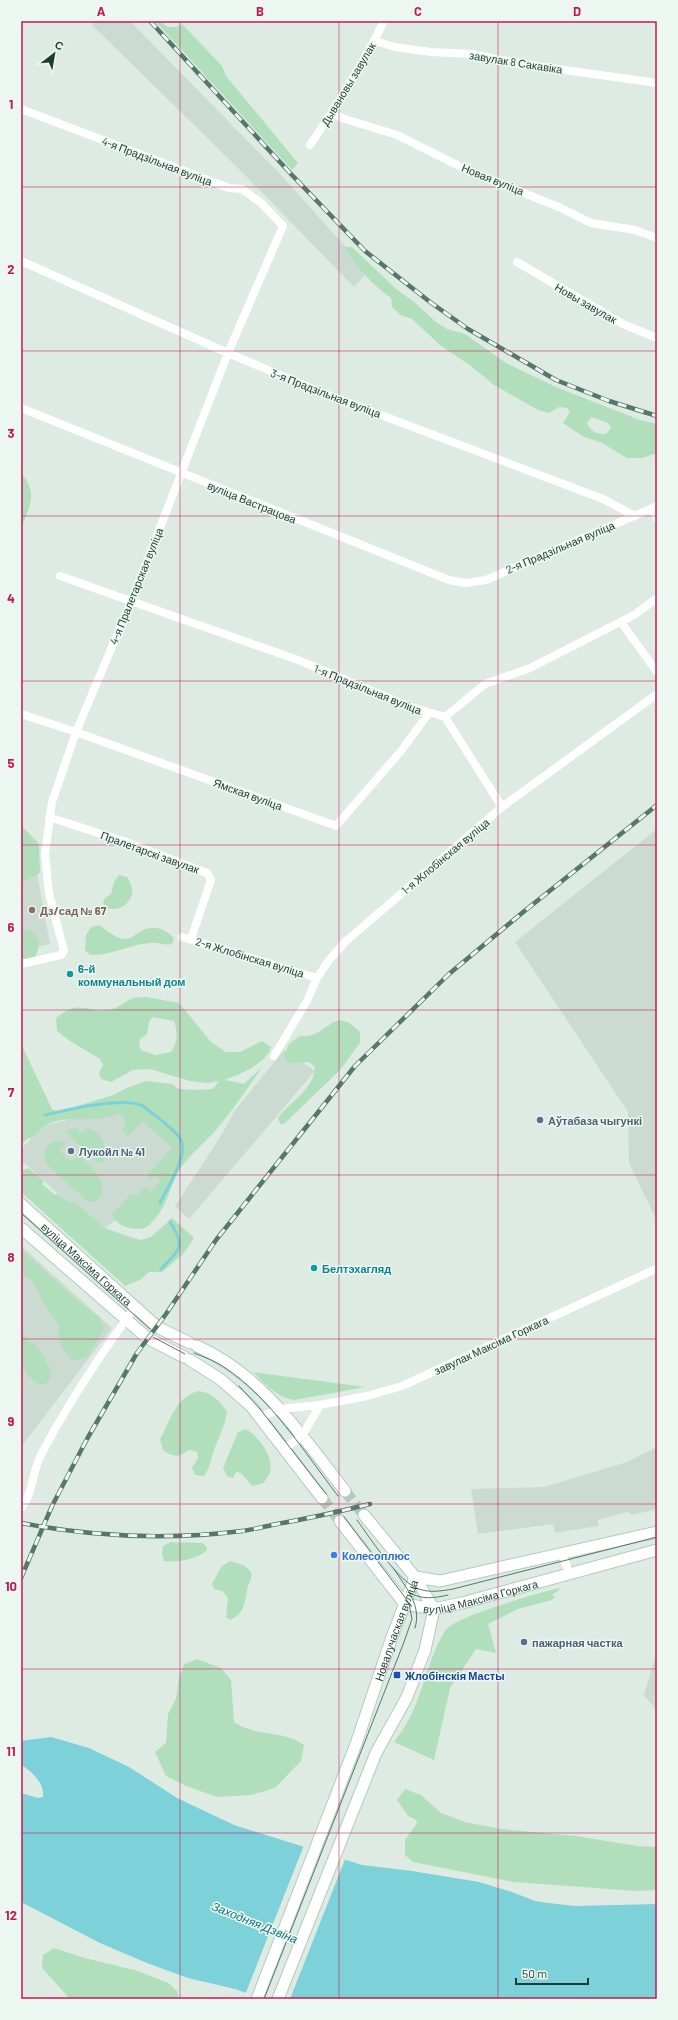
<svg xmlns="http://www.w3.org/2000/svg" width="678" height="2020" viewBox="0 0 678 2020" font-family="Barlow,sans-serif">
<style>
.built{fill:#cbdbd2}
.green{fill:#b2dfbb;fill-rule:evenodd}
.water{fill:#7dd1d8}
.pier{fill:#ddebe3}
.lines{fill:none;stroke-linecap:round;stroke-linejoin:round}
.stream{stroke:#7dd1d8;stroke-width:3}
.secondary-tunnel{stroke:#b7c8bf;stroke-width:11;stroke-dasharray:11 5.5;stroke-linecap:butt}
.secondary-casing{stroke:#afccbf;stroke-width:13}
.street{stroke:#fff;stroke-width:8}
.secondary{stroke:#fff;stroke-width:11}
.tram{stroke:#56786c;stroke-width:1}
.rail-casing{stroke:#56786c;stroke-width:4.5}
.rail{stroke:#edf7f1;stroke-width:3;stroke-dasharray:9;stroke-linecap:butt}
.grid{fill:none;stroke:#c2185b;stroke-width:1;stroke-opacity:0.55}
.education-dot{fill:#8d6e63;stroke:#edf7f1;stroke-width:1.5}
.culture-dot{fill:#0f9aa8;stroke:#edf7f1;stroke-width:1.5}
.service-dot{fill:#5c6f8a;stroke:#edf7f1;stroke-width:1.5}
.shop-dot{fill:#3f7fe0;stroke:#edf7f1;stroke-width:1.5}
.transit-dot{fill:#1a4fb4;stroke:#edf7f1;stroke-width:1.5}
.labels{text-anchor:middle;dominant-baseline:central;stroke-width:3;stroke-linejoin:round;paint-order:stroke}
.street-label{font-size:11px;fill:#1d3c31;stroke:#edf7f1}
.education-label{font-size:11px;font-weight:bold;fill:#785e54;stroke:#edf7f1;text-anchor:start}
.culture-label{font-size:11px;font-weight:bold;fill:#0d838f;stroke:#edf7f1;text-anchor:start}
.service-label{font-size:11px;font-weight:bold;fill:#4e5e75;stroke:#edf7f1;text-anchor:start}
.shop-label{font-size:11px;font-weight:bold;fill:#366cbe;stroke:#edf7f1;text-anchor:start}
.transit-label{font-size:11px;font-weight:bold;fill:#164399;stroke:#edf7f1;text-anchor:start}
.water-label{font-size:12px;font-style:italic;fill:#11757e;stroke:#edf7f1}
.neatline{fill:none;stroke:#c2185b;stroke-width:1.5}
.grid-label{font-size:13px;text-anchor:middle;font-weight:bold;fill:#c2185b}
</style>
<rect width="100%" height="100%" fill="#ddebe3"/>
<path class="built" d="M96,21H130L281,175L368,272L354,287L242,172L92,25Z
M657,829V1221L629,1163L628,1112L515,942Z
M37,873L50,944L21,950V876Z
M284,1050L315,1071L189,1219L175,1206L219,1139L236,1109Z
M131,1107L177,1141L150,1225L142,1229L126,1227L115,1220L105,1228L77,1204L64,1199L21,1160V1148L49,1124Z
M21,1246L112,1328L21,1447Z
M657,1447V1509L632,1515L627,1512L598,1520V1526L555,1533L553,1524L478,1534L471,1489L544,1487L627,1462Z
M657,1651V1711L644,1695Z"/>
<path class="green" d="M155,21H159L168,27H176L182,24L222,66L226,76L298,163L292,170Z
M345,247H352L396,289L414,302L436,322L447,329L465,334L506,363L556,387L640,420L657,424V453L642,458H627L602,443L584,437L563,423L570,412L567,408L559,407L549,413L538,410L494,385L471,366L440,345L412,319L400,315L392,307L391,298C374,286 354,266 345,247ZM591,417L608,423L611,428L606,434C597,434 591,432 587,423Z
M21,473C39,492 29,508 21,528Z
M21,825L39,844L40,873L21,883Z
M119,875L127,877C129,881 133,887 132,892C131,905 118,912 106,908L103,903L105,898L111,894L114,882Z
M99,925C108,931 119,942 130,938C133,937 136,934 138,933C151,924 164,927 174,938L172,944C164,946 158,942 151,943C130,944 111,956 90,955L85,950L86,935L91,927Z
M21,930L32,931C40,940 41,945 35,957L21,961V953L24,949L21,946Z
M146,997L179,1003L211,1042L226,1052H240L262,1041L271,1047C266,1064 241,1074 225,1080L244,1084L263,1066C248,1087 233,1110 216,1130C205,1142 192,1153 182,1166C169,1184 169,1207 150,1224C139,1234 115,1227 112,1214L131,1194L138,1195L145,1187L151,1192L161,1180L155,1175L150,1180L146,1176L172,1148L143,1121L127,1137L123,1130L126,1119L119,1113C99,1124 72,1115 50,1123C44,1126 37,1135 31,1139L29,1138L21,1144V1044L52,1109L58,1112L113,1095L129,1087L146,1081L172,1084L179,1089L196,1090L213,1089L219,1081L208,1083L190,1081L150,1069L133,1070L111,1082L101,1079L99,1073L103,1065L100,1059L70,1041L57,1031L56,1018C80,998 86,1013 109,1010C119,1008 125,1001 134,998C138,997 143,997 146,997ZM152,1017L174,1021C178,1032 178,1042 171,1052L155,1055L141,1050L139,1045L140,1039L147,1034L149,1022Z
M339,1020L348,1022L360,1032V1043L340,1070L284,1124H280L278,1118C290,1101 314,1090 315,1067L309,1062L288,1063L284,1055L289,1044L300,1036C320,1037 321,1027 339,1020Z
M78,1128L79,1133L86,1132L85,1128C103,1130 107,1147 103,1162L98,1163L66,1133L68,1129Z
M57,1140L66,1143L59,1150L72,1162L79,1155C91,1166 113,1185 96,1202L88,1201C78,1192 53,1173 46,1162C41,1152 47,1143 57,1140Z
M28,1168L44,1181L42,1184L55,1195L57,1193L64,1199L77,1204L105,1228L133,1238L141,1240L151,1237L172,1218L194,1238L184,1253L162,1272H149L140,1280L125,1286L21,1192V1171Z
M21,1249L81,1304L100,1317L104,1329L88,1356L74,1361C62,1351 57,1342 59,1326L49,1312L32,1280L21,1274Z
M21,1333L41,1351L52,1373L48,1382L42,1385C16,1372 21,1358 21,1333Z
M253,1372L365,1387L295,1400C277,1398 266,1384 253,1372Z
M199,1391C213,1394 219,1400 227,1412C225,1426 219,1437 214,1450C211,1460 210,1468 204,1476L195,1475L192,1468L198,1458L197,1452L189,1450C179,1458 173,1457 163,1450L160,1440C169,1422 177,1395 199,1391Z
M246,1429C259,1437 274,1456 270,1472C269,1476 266,1480 263,1483L252,1486L241,1473L236,1472L233,1478L227,1476L223,1468L238,1432Z
M171,1542L203,1543L207,1548L206,1551C197,1559 176,1563 164,1561L162,1555L163,1546Z
M230,1561C237,1563 244,1564 249,1570C255,1576 248,1583 247,1590C245,1603 244,1614 230,1620L226,1617L228,1598L222,1591L214,1589L212,1584L221,1567Z
M559,1588V1590L552,1595L555,1597L552,1600L518,1609L488,1624L496,1653L476,1649L450,1688L434,1760L394,1742C401,1732 408,1723 413,1711C424,1687 431,1651 446,1630C455,1616 539,1593 559,1588Z
M197,1659L221,1668L231,1680L234,1722C255,1737 284,1730 304,1745L301,1761L275,1788L251,1795L217,1797L186,1786L166,1776L155,1752L166,1743L168,1714L176,1699L179,1678L184,1664Z
M405,1789L421,1795L441,1813L465,1822L501,1829L576,1836L637,1846L657,1847V1890L636,1891L514,1882L413,1862L405,1855V1840L417,1823L415,1819L408,1816L397,1800Z
M54,1948L85,1958L138,1971L168,1983L177,1991L179,1999H70L42,1968L43,1955Z"/>
<path class="water" d="M51,1737L89,1748L129,1767L177,1798L234,1825L362,1865L412,1871L479,1882L512,1892L535,1901L548,1903L575,1906L657,1904V1999H263L235,1989L188,1978L147,1963L100,1943L21,1902V1793L38,1798L43,1797C45,1784 32,1771 21,1765V1741Z"/>
<path class="pier" d="M304,1845L346,1857L290,1999H257L245,1995Z"/>
<g class="lines">
<path class="stream" d="M45,1115C67,1110 123,1096 143,1106C153,1114 173,1128 180,1138C190,1154 167,1188 160,1203
M161,1269C179,1249 187,1248 170,1222"/>
<path class="secondary-tunnel" d="M345,1491L364,1515
M322,1498L340,1521"/>
<defs>
<g id="secondary">
<path id="s1" d="M21,1204L154,1324"/>
<path d="M21,1228L145,1336"/>
<path d="M159,1328L190,1343"/>
<path d="M151,1340L184,1357"/>
<path d="M197,1346C262,1375 302,1436 345,1491"/>
<path d="M190,1360L220,1379L251,1406L322,1498"/>
<path id="s2" d="M340,1521L405,1604L434,1609L462,1603L657,1550"/>
<path d="M415,1577L440,1581L657,1532"/>
<path id="s3" d="M257,1999L356,1744L392,1637L415,1577"/>
<path d="M278,1999L376,1753L407,1697L425,1650L434,1609L415,1577L364,1515"/>
</g>
</defs>
<use href="#secondary" class="secondary-casing"/>
<path class="street" d="M375,41L395,47L431,52L472,54L515,63L657,83
M21,109L229,188L242,189L261,203L283,226L228,353L131,602L76,732L52,802L45,855L49,893L64,951L61,955L21,964
M331,113L345,119L397,135L469,171L561,208L591,223L635,230L657,238
M310,145C337,105 363,64 384,21
M21,261L228,353L320,392L603,499L635,516
M517,262L623,324L657,338
M21,408L449,580L466,583L486,580L657,506
M652,509L657,518
M60,576L298,660L408,706L445,717L485,684L530,668L634,615L657,598
M621,622L657,672
M21,714L76,732L336,826L401,751L429,713
M445,717L502,807
M49,817L126,842L207,873L211,880L191,939
M182,937L317,978
M274,1056L307,1001L317,978L329,960L345,942L502,807L657,694
M261,1417L280,1409L320,1405L367,1396L402,1386L656,1269
M284,1449L302,1436L320,1405
M21,1508C33,1494 32,1473 40,1457C66,1406 101,1354 135,1307
M562,1553L569,1573"/>
<use href="#secondary" class="secondary"/>
<path class="tram" d="M21,1213L150,1329
M153,1337L185,1354
M194,1353C204,1357 215,1361 224,1367C270,1397 305,1453 338,1496
M239,1386L260,1409L326,1494
M357,1520C370,1538 399,1583 419,1589C430,1593 441,1591 453,1589L657,1537
M394,1569C406,1588 422,1605 415,1628
M410,1593C422,1600 435,1598 448,1595
M264,1999L404,1642L412,1619L409,1604L404,1596L344,1517"/>
<defs>
<path id="rail" d="M150,21L291,174L365,251L430,302L468,329L556,380L609,401L657,416
M21,1523C94,1537 169,1540 242,1531C252,1530 262,1527 272,1525C305,1519 338,1512 370,1504
M21,1578L52,1506L87,1439L137,1353L166,1314L216,1240L355,1066L449,974L522,913L657,805"/>
</defs>
<use href="#rail" class="rail-casing"/>
<use href="#rail" class="rail"/>
</g>
<path class="grid" d="M180,21V1999M339,21V1999M498,21V1999M21,187H657M21,351H657M21,516H657M21,681H657M21,845H657M21,1010H657M21,1175H657M21,1339H657M21,1504H657M21,1669H657M21,1833H657"/>
<circle class="education-dot" cx="32" cy="910" r="4"/>
<g class="culture-dot">
<circle cx="70" cy="974" r="4"/>
<circle cx="314" cy="1268" r="4"/>
</g>
<g class="service-dot">
<circle cx="540" cy="1120" r="4"/>
<circle cx="71" cy="1151" r="4"/>
<circle cx="524" cy="1642" r="4"/>
</g>
<circle class="shop-dot" cx="334" cy="1555" r="4"/>
<rect class="transit-dot" x="393" y="1671" width="8" height="8" rx="2"/>
<g class="labels">
<g class="street-label">
<text transform="translate(516 62) rotate(9)">завулак 8 Сакавіка</text>
<text transform="translate(348 84) rotate(-59)">Дывановы завулак</text>
<text transform="translate(157 161) rotate(21)">4-я Прадзільная вуліца</text>
<text transform="translate(493 179) rotate(22)">Новая вуліца</text>
<text transform="translate(586 303) rotate(30)">Новы завулак</text>
<text transform="translate(326 393) rotate(21)">3-я Прадзільная вуліца</text>
<text transform="translate(252 502) rotate(22)">вуліца Вастрацова</text>
<text transform="translate(560 547) rotate(-23)">2-я Прадзільная вуліца</text>
<text transform="translate(136 586) rotate(-68)">4-я Пралетарская вуліца</text>
<text transform="translate(368 689) rotate(22)">1-я Прадзільная вуліца</text>
<text transform="translate(248 794) rotate(20)">Ямская вуліца</text>
<text transform="translate(150 852) rotate(20)">Пралетарскі завулак</text>
<text transform="translate(445 856) rotate(-40)">1-я Жлобінская вуліца</text>
<text transform="translate(250 957) rotate(17)">2-я Жлобінская вуліца</text>
<text stroke="none"><textPath href="#s1" startOffset="89">вуліца Максіма Горкага</textPath></text>
<text transform="translate(491 1345) rotate(-25)">завулак Максіма Горкага</text>
<text stroke="none"><textPath href="#s2" startOffset="183">вуліца Максіма Горкага</textPath></text>
<text stroke="none"><textPath href="#s3" startOffset="394">Новалучаская вуліца</textPath></text>
</g>
<g class="education-label">
<text x="40" y="910">Дз/сад № 67</text>
</g>
<g class="culture-label">
<text x="78" y="968">6-й<tspan x="78" dy="13">коммунальный дом</tspan></text>
<text x="322" y="1268">Белтэхагляд</text>
</g>
<g class="service-label">
<text x="548" y="1120">Аўтабаза чыгункі</text>
<text x="79" y="1151">Лукойл № 41</text>
<text x="532" y="1642">пажарная частка</text>
</g>
<g class="shop-label">
<text x="342" y="1555">Колесоплюс</text>
</g>
<g class="transit-label">
<text x="405" y="1675">Жлобінскія Масты</text>
</g>
<g class="water-label">
<text transform="translate(255 1922) rotate(22)">Заходняя Дзвіна</text>
</g>
</g>
<rect width="678" height="2020" fill="none" stroke="#edf7f1" stroke-width="44"/>
<g transform="translate(54 54) rotate(31)" stroke="#edf7f1" stroke-width="3" paint-order="stroke">
<path d="M0-3L7 15L0 10L-7 15Z" fill="#1d3c31"/>
<text y="-6" font-size="11" font-weight="bold" text-anchor="middle" fill="#1d3c31">С</text>
</g>
<path d="M516 1978v6h72v-6" fill="none" stroke="#1d3c31" stroke-width="2"/>
<text x="522" y="1978" font-size="12" fill="#1d3c31" stroke="#edf7f1" stroke-width="3" paint-order="stroke">50 m</text>
<rect x="22" y="22" width="634" height="1976" class="neatline"/>
<g class="grid-label">
<text x="101" y="16">A</text>
<text x="260" y="16">B</text>
<text x="418" y="16">C</text>
<text x="577" y="16">D</text>
<text x="11" y="109">1</text>
<text x="11" y="274">2</text>
<text x="11" y="438">3</text>
<text x="11" y="603">4</text>
<text x="11" y="768">5</text>
<text x="11" y="932">6</text>
<text x="11" y="1097">7</text>
<text x="11" y="1262">8</text>
<text x="11" y="1426">9</text>
<text x="11" y="1591">10</text>
<text x="11" y="1756">11</text>
<text x="11" y="1920">12</text>
</g>
</svg>
